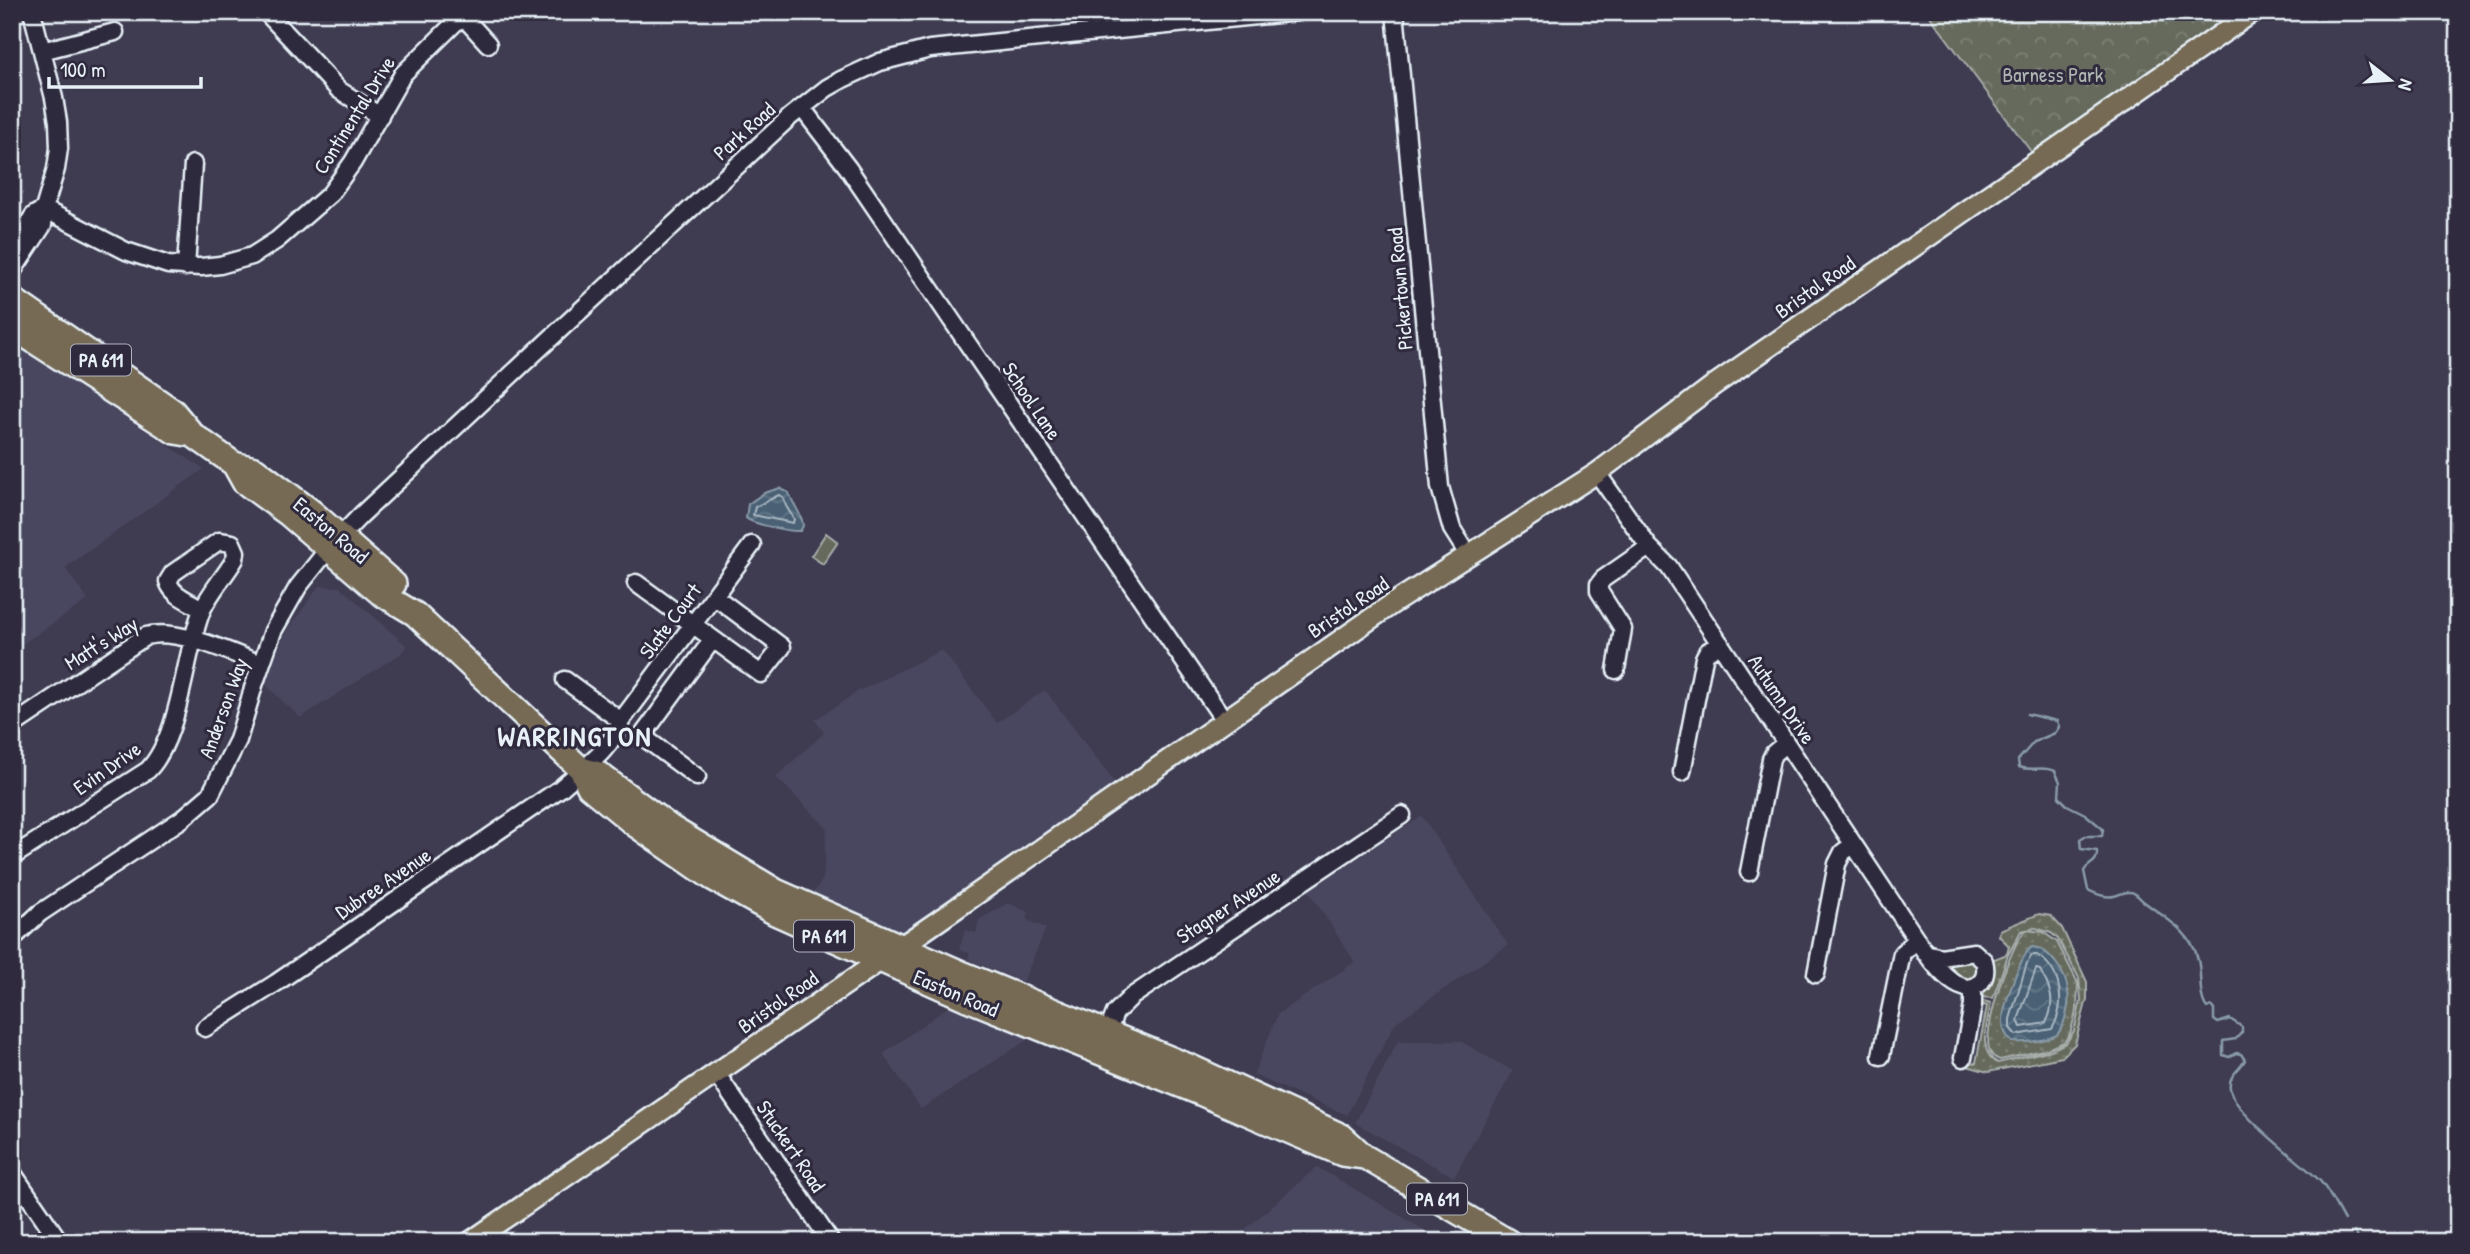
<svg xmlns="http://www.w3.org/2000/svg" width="2470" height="1254" viewBox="0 0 2470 1254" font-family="'Patrick Hand',sans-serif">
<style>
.built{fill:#4a475f}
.grass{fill:url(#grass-dots);stroke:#a7aeaa;stroke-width:2}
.forest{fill:url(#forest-crowns);stroke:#a7aeaa;stroke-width:2}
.water{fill:url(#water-waves);stroke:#899ba9;stroke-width:2}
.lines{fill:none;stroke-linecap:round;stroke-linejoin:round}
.shore{stroke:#a9b7c3;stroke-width:2}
.stream{stroke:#899ba9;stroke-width:2.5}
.minor-casing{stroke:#e8f1f8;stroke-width:21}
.major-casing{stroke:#e8f1f8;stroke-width:24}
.highway-casing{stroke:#e8f1f8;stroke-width:28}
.minor{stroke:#2f2a3d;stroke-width:16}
.major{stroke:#766a55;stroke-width:19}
.highway{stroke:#766a55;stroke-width:23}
.labels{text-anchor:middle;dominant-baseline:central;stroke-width:6;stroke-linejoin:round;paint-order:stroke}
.shield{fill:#2f2a3d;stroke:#b0b5c0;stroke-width:2}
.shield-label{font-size:19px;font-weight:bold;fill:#e8f1f8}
.park-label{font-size:21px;fill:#aeb5b2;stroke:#2f2a3d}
.street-label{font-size:21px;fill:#e8f1f8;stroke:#2f2a3d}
.district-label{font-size:28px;font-weight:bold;letter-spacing:2px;fill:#e8f1f8;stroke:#2f2a3d}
</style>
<defs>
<pattern id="grass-dots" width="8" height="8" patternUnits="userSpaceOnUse" patternTransform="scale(1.75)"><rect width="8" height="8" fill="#666b5d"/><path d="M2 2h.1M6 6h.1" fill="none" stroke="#7c8175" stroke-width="1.8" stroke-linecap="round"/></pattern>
<pattern id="forest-crowns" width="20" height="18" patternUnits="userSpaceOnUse" patternTransform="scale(1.75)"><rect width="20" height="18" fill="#666b5d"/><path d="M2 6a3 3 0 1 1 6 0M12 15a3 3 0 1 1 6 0" fill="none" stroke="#7c8175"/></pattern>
<pattern id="water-waves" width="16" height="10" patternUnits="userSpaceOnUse" patternTransform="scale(1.75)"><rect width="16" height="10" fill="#4a6174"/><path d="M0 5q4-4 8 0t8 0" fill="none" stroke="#647889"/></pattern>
</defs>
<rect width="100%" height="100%" fill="#3f3b51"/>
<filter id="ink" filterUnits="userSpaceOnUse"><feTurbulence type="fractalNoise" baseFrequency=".0143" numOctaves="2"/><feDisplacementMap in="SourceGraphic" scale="14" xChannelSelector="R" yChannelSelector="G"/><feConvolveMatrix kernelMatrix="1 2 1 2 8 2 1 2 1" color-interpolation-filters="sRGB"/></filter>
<g filter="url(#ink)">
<path class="built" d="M12,343L204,469L65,568L88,600L12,651Z
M319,586L340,587L407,646L400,654L300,718L265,684L285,634Z
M942,650L997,723L1045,690L1117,786L902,931L889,934L810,898L823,879L827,828L776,777L824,733L815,720L857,692Z
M1422,816L1508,945L1395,1023L1347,1115L1253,1075L1278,1014L1355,962L1308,890Z
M1008,903L1029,912L1027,920L1046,928L1023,982L968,959L970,953L959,950L965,930L976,933L979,920Z
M955,1002L1035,1035L921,1109L883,1054Z
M1398,1041H1460L1513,1071L1454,1177L1355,1123Z
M1317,1167L1445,1242H1230Z"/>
<path class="grass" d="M2039,914L2051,916L2062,928L2087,982V999L2075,1044L2062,1057L1988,1072L1967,1066V1062L1976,1063L1987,1006L1979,1004L1980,1000L1991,1003C1988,1022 1976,1052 1998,1063L2051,1050L2066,1043L2074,1031L2081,1000L2079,978L2058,939L2051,933L2036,928L2021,931L2008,955L1993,998L1979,997C1984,983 1998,978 1992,960L2007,954L2009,946L1999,936L2000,930Z
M2026,930L2043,932L2057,942L2078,983L2077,1008L2070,1034L2064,1042L2047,1049L2000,1060C1994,1058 1990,1055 1989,1049C1983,1028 2010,944 2026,930Z
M1969,958L1976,960L1980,975L1970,981L1956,977L1946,965Z"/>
<path class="forest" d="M1927,12H2253L2038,161Z
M826,533L838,542L823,564L811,556Z"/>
<path class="water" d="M780,488L789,493C793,505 803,515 803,526L800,531C790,532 752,524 746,518L748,504L764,493Z
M2032,947C2050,948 2067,975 2068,992C2070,1006 2065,1024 2057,1035C2044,1041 2027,1043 2012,1042C2006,1036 2003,1031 2003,1023C2002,1009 2021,953 2032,947Z"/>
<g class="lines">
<path class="shore" d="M779,495L783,497L786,506L794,519L793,523L753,515L755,507Z
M2032,955H2037C2062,970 2066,1005 2052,1029L2016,1035L2010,1028V1019L2027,963Z
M2036,969L2040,970C2051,989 2056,1003 2046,1023L2021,1027L2018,1020Z"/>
<path class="stream" d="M2027,714L2057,721L2059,727L2055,733L2034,742L2018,760L2019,767C2032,772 2041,765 2055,771L2060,782L2059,797L2067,805L2085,814L2103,829L2102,836H2085L2080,839L2081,849L2097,851C2098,864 2089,862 2084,871L2088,890C2097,894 2105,898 2114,896C2120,895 2124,891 2130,892C2136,892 2138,897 2143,901C2163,917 2193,932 2198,960C2202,974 2198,997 2207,1008L2211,1006L2214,1010V1020L2218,1023L2230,1019L2242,1027V1032L2236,1039L2223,1041V1055L2229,1057L2236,1053L2241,1054L2245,1060C2240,1070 2228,1075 2230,1088C2232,1113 2302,1162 2321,1182C2330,1193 2337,1208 2344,1220
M2354,1232L2360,1242"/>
<defs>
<path id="minor" d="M266,12L339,90L380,116
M459,12L488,44
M1395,12L1440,487L1452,529L1469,556
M42,51L115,32
M802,108L848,168L1224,720
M44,209L126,251L168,265L201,267L220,265L252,256L277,240L330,194L353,162L403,74L466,12
M12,247L34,215L44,209
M186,267L193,164
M12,272L43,225L44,209L56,169L59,148L58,122L54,98L32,12
M1597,473L1649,547L1669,567L1917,940C1926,954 1960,1005 1981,982C1986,976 1986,968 1984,961L1974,952L1941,957L1925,953
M636,583L761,674L782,647L714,596
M1616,670L1623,629L1599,591V584L1603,579L1649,547
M565,680L621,721
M12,726L146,636C177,627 231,653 261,664
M1682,772L1704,658L1707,652L1720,643
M697,777L642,736L713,639
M12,857L148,770C181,736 184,654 202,610C210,592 225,576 235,559L236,552L232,543L219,541L173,573L168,581C172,596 190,601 202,609
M1749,872L1771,759L1774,753L1786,743
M12,939L40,913L182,819L210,795L238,740L254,685L273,631L298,587L329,548L361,515L525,362L790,117L827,88L843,79L880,62L930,49L1298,12
M1816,974L1837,864L1843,852L1853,845
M205,1028L276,983L561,788C583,768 611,751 621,721L752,545
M1104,1041L1115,1013L1131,997L1402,815
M1881,1056L1902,953L1917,940
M1963,1058L1973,1005V987
M716,1073L831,1242
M12,1172L60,1242"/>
<path id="major" d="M470,1242L938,921L1392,604L1597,473L1714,385L2253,12"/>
<path id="highway" d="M12,299L173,411L193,435L234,464L255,469L312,512L394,584
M12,327L175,432L193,435
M234,464L244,482L288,514L380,593L415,614L581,769L589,787L634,824L712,878L775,913L965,998L1200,1093L1342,1154L1365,1157
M581,769L599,774L670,827L776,891L964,974L1191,1067L1342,1136L1365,1157L1509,1242"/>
</defs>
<use href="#minor" class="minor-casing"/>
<use href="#major" class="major-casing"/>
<use href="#highway" class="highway-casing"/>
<use href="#minor" class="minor"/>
<use href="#major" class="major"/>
<use href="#highway" class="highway"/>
</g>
</g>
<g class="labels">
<g class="shield">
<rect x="71" y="344.5" width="60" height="31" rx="5"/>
<rect x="794" y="920.5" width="60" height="31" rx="5"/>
<rect x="1407" y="1183.5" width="60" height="31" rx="5"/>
</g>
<g class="shield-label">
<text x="101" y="360">PA 611</text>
<text x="824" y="936">PA 611</text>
<text x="1437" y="1199">PA 611</text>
</g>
<g class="park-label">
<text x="2053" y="74">Barness Park</text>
</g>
<g class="street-label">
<text transform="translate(354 115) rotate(-58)">Continental Drive</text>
<text transform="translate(744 131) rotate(-42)">Park Road</text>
<text transform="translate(1815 287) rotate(-35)">Bristol Road</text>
<text transform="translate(1400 289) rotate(-95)">Pickertown Road</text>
<text transform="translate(1032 401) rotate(56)">School Lane</text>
<text transform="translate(331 530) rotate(40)">Easton Road</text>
<text transform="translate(1348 607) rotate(-34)">Bristol Road</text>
<text transform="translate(670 621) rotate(-53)">Slate Court</text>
<text transform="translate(101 643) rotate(-32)">Matt's Way</text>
<text transform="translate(1782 699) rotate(56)">Autumn Drive</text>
<text transform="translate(223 708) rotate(-70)">Anderson Way</text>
<text transform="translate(107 768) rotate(-35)">Evin Drive</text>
<text transform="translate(383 883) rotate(-34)">Dubree Avenue</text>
<text transform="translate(1228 906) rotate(-33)">Stagner Avenue</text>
<text transform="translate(956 993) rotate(23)">Easton Road</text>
<text transform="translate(778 1002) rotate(-35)">Bristol Road</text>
<text transform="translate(791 1146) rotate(56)">Stuckert Road</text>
</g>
<g class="district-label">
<text x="575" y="736">WARRINGTON</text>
</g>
</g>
<rect width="2470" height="1254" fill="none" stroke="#2f2a3d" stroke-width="42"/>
<rect x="21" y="21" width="2428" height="1212" fill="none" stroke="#e8f1f8" stroke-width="2.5" filter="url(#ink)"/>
<g transform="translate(2390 80) rotate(107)" stroke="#2f2a3d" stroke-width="5" paint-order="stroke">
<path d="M0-5L12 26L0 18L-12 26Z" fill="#e8f1f8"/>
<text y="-10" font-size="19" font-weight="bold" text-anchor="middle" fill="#e8f1f8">N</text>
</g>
<path d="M49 77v10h152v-10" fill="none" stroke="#e8f1f8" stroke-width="3.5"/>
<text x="60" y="77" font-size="21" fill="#e8f1f8" stroke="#2f2a3d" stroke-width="5" paint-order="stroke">100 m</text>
</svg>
